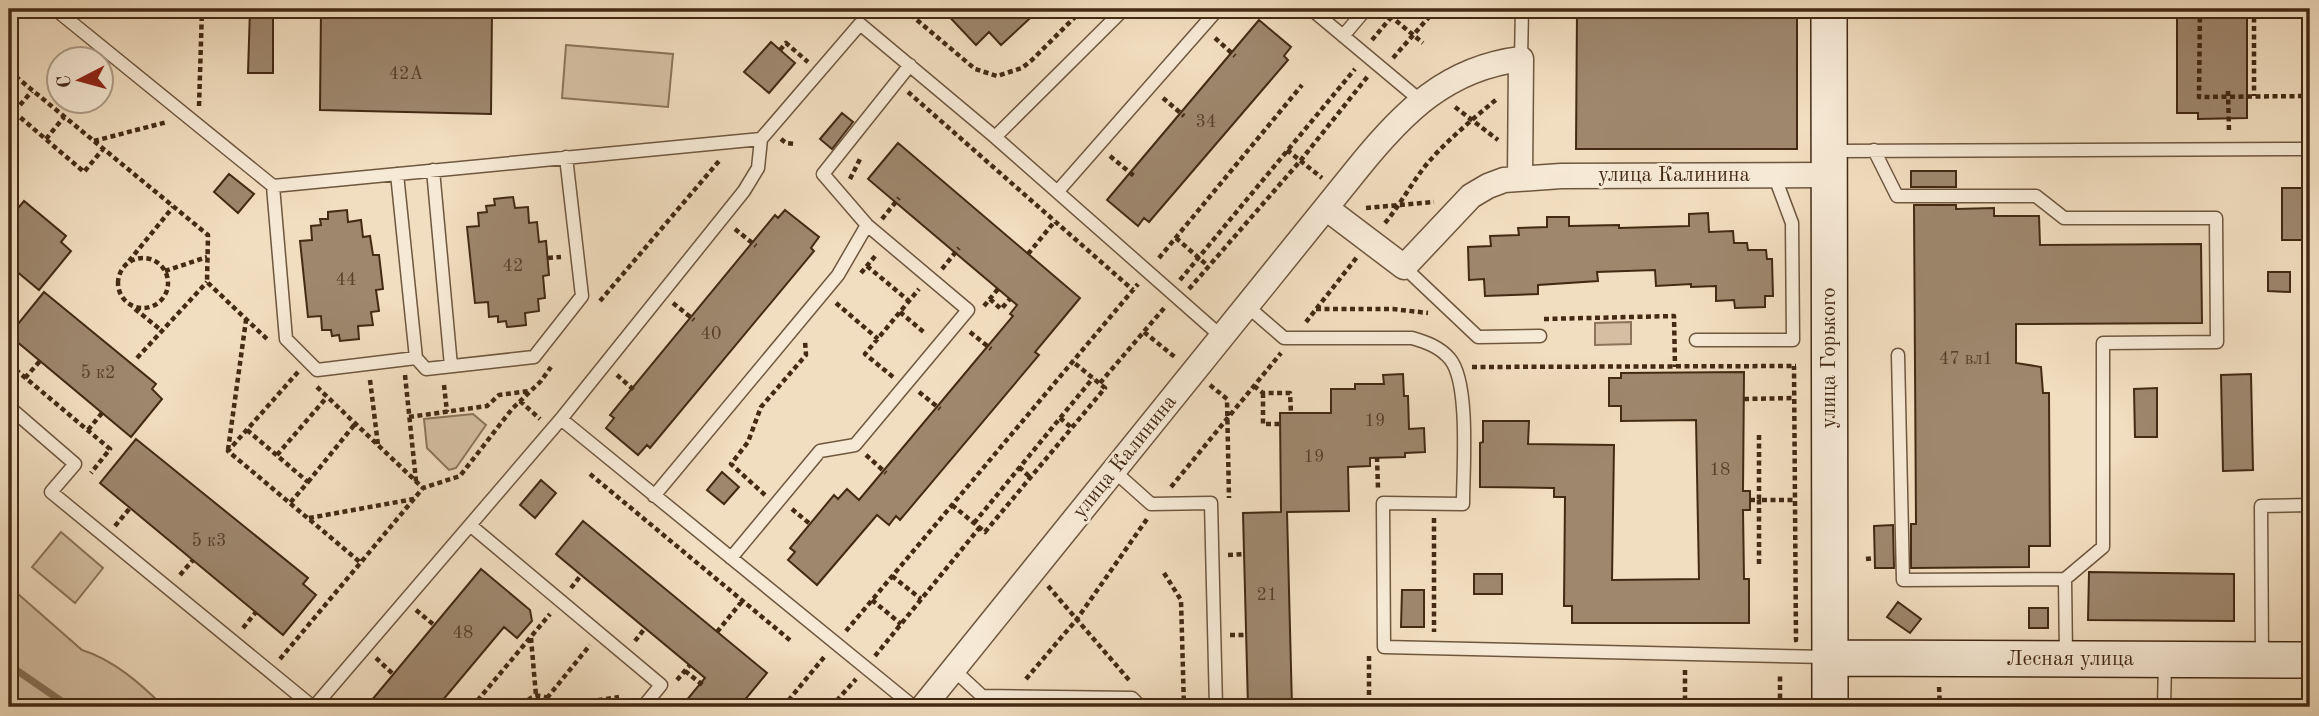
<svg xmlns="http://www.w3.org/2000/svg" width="2319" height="716" viewBox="0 0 2319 716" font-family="'Old Standard TT',serif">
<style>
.green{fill:#d4bfa2;stroke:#8c745b;stroke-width:2}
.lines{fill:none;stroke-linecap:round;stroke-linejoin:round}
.stream{stroke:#887158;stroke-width:7}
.building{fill:#9e876d;stroke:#442a14;stroke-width:2}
.lane-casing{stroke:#6f573f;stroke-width:15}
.street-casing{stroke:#6f573f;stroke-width:27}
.secondary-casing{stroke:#442a14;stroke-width:38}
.path{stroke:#442a14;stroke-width:4.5;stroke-dasharray:5 3.5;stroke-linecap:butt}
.lane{stroke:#f6e9d5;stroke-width:12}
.street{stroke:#f6e9d5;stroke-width:24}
.secondary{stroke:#f6e9d5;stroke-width:35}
.labels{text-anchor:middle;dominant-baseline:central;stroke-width:6;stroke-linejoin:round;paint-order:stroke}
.number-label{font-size:18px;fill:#5a412a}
.street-label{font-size:21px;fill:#442a14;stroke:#f6e9d5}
</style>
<rect width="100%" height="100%" fill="#f1ddbf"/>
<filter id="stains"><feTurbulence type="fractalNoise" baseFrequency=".00286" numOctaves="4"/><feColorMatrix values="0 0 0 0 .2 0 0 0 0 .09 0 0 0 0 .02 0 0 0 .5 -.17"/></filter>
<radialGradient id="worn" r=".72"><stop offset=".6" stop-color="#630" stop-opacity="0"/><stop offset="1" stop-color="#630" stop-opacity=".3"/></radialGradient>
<path class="green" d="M566,45L673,54L668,107L562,98Z
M1631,322V344L1595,345V323Z
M473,414L486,425L456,468L449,470L427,448L424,419Z
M61,532L103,568L75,603L32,567Z
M9,586L82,650C114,660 141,684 164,707H9Z"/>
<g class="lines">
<path class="stream" d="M9,665L70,707"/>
</g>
<path class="building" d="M250,9H273V73H248Z
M321,9H492L491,114L320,110Z
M942,9H1040L1001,45L989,32L976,45Z
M1577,9H1797V149H1576Z
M2177,9H2247V118L2198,119V113H2177Z
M1259,20L1291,47L1284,56L1288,60L1149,222L1144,218L1138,226L1107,200Z
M771,42L795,63L769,93L744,72Z
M842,113L853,122L832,149L820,139Z
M898,143L1080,298L1035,352L1039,355L900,520L896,516L889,525L877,515L817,585L788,560L795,552L790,548L834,495L838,499L847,489L859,500L1013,316L1010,314L1017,305L868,179Z
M1911,171H1956V187H1911Z
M229,174L254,194L238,213L214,192Z
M2282,188H2310V240H2282Z
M513,197L515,208L528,207L529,223L537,222L539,242L546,241L549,275L543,276L545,298L538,299L539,311L525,313L526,325L507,327L506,321L498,322V316L489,317L488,302L475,303L467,227L479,226L478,213L487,212L486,206L495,205L494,199Z
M9,199L19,207L24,201L66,236L61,242L71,251L39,290L9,265Z
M1914,205H1956V209L1994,208V216H2039L2040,245L2201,244L2202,323L2016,324V363L2041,367L2043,393H2049L2050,546H2029V567L1911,568V524H1916Z
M347,210L348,222L361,220L363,237L370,236L373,255H379L383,289L376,290L379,311L371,312L373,325L358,326L359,339L340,341L339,335L332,336L331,330H322L321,316L308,317L300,241L312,240L311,226L321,225L320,219H328V212Z
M785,210L819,237L811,248L814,251L650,448L647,445L638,455L606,428L614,418L610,415L775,215L778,218Z
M1708,213L1709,232L1733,231L1734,243H1747L1748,250H1766L1767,259H1772L1773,296H1765V307L1735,308L1734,300L1716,301V286L1691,287V284L1656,286L1655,270L1597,272L1598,281L1538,285V294L1485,296L1484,279L1469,280L1468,247L1491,246L1490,236L1519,235L1518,228L1547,227V217H1569V226L1619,225V228L1689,226V214Z
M2268,272H2290V292L2268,291Z
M44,292L156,384L152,389L162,399L131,437L9,335Z
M1744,372L1743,491H1750V510H1743L1744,579H1749V623H1572V606H1564L1565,497H1554V488L1480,487V443L1483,442V421H1529L1528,444L1614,445L1612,580L1699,579L1696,420L1621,421V406H1609V378H1621V373Z
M1403,374L1404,396H1408L1409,429L1424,428L1425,452L1405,453V457L1370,458V466L1348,467L1349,511L1287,512L1292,707H1248L1243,513L1281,512L1280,413H1331V389H1355V384H1384L1383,375Z
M2251,374L2253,470L2223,471L2221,375Z
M2157,388V437H2135L2134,389Z
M136,439L308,578L303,584L316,595L283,635L100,483Z
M722,472L739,487L724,504L707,490Z
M541,480L556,493L535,518L520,505Z
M583,521L767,673L739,707H681L705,678L556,554Z
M1893,525L1894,568H1875L1874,526Z
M481,569L530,610L532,621L517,638L504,627L437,707H366Z
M2089,572L2234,574V621L2088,620Z
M1474,574H1502V594H1474Z
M1402,590H1424V627H1401Z
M1898,602L1921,619L1910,633L1887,617Z
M2029,608H2048V628H2029Z"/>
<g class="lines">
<defs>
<path id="lane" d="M55,9L273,186L761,139L860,24L995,137L1222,337
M1311,9L1421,101
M1343,36L1366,9
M1521,59L1522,9
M995,137L1124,9
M1874,150L1897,196H2036L2064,218H2216L2217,342L2103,343V547L2065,579
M1833,151L2310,149
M433,170L451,366
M397,174L416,358
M273,186L286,339L317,370L416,358L426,369L534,357L582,296L566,157
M1058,191L1218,9
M1404,267L1478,337L1540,336
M1247,306L1284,338H1412C1426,342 1440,347 1450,359C1470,383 1463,470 1463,504L1383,503L1384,647L1826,657
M1696,340H1793L1792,223L1774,175
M1898,355L1903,580L2065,579L2066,656
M9,407L75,464L51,492L313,707
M561,419L914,707
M1114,471L1151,504L1211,503L1216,707
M654,496L838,275L867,225
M470,525L661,685L643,707
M731,558L820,451L855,445L968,310L867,225L823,174L910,65
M2262,659L2261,506L2310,505
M954,670L982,696L1132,698L1141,707
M314,707L561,419L744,191L758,168L761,139
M2164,707L2165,662"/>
<path id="street" d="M1326,208L1404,267L1471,196L1488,186L1504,180L1561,176L1829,175
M923,707L1358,168C1403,112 1447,68 1521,59L1520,178"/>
<path id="secondary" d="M1829,9L1830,707
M1830,658L2310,660"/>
</defs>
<use href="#lane" class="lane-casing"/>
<use href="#street" class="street-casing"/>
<use href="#secondary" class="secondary-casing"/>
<path class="path" d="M904,9L975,69L997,76L1022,68L1032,60L1083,9
M2200,9L2199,97L2310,96
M2254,9V96
M1383,10L1423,43
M1215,38L1235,56
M1372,40L1398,9
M780,50L786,43L808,62
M1393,58L1436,9
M9,71L208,235L207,282L268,340
M2228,91L2229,132
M908,92L1133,290
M1163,98L1184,116
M199,106L202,9
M1455,107L1498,140
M14,112L84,172L103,149
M9,118L32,91
M46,139L64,117
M781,139L786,143L796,144
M94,141L167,122
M1287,150L1322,178
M1110,156L1134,176
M850,179L860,159
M1366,208L1434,202
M882,219L899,198
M1385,223C1400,205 1411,184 1426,165C1447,140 1473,119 1498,98
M735,229L756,246
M1176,238L1208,266
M1028,254L1055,221
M118 283a25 25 0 1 1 50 0a25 25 0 1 1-50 0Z
M548,258L561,257
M1159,258L1302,85
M129,261L173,207
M867,266L909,301
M9,269L11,267
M942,269L959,248
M165,271L207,257
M861,273L876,255
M1180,280L1355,69
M1189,289L1301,160L1368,76
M990,299L1001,309L1010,299
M600,301L719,161
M673,303L694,320
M836,303L878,339
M984,306L998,289
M135,309L162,331
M1316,309H1393L1428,313
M900,312L926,334
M1544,319L1674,316L1675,367
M1306,322L1357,257
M970,332L991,349
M1144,332L1176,358
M137,358L207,282
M9,364L110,449L91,473
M1472,367L1796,366
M298,372L228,451L361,563
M405,375L416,481
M617,375L635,391
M893,377L865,354L919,289
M25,378L40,361
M370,380L378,445
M1100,383L1165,307
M444,385L447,412
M1210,385L1227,399L1229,498
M1254,386L1263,393H1290L1291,413
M317,387L423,488
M919,392L940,409
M1263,393V424H1280
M1744,399L1794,398
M520,401L540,419
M409,417L487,406L499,395L529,391
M1060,418L1072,428
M88,430L102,413
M247,430L308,482L290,503
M1759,435V500H1794
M228,450L246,320
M277,455L327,397
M866,455L886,473
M1377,457L1378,488
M1019,467L1031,478
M590,474L791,641
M308,482L355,424
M1171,487L1281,353
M765,495L731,464L748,442L761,407L806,355L805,341
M1750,500H1759V567
M952,505L985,532L1105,388L1072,361
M792,509L810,524
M309,518L414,499
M1434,518V632
M974,523L1093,378
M115,526L130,508
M1228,555L1245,554
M1866,559L1875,558
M1164,573L1181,600L1184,707
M180,575L193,560
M892,576L921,599
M1048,586L1129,680
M571,588L581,575
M872,600L901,624
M416,610L434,625
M243,628L256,612
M846,631L1138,284
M717,632L743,600
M1230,635H1246
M531,638L536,696
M1794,640H1796L1794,366
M635,641L645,628
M875,656L980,527
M1369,656V707
M376,658L393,674
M280,659L423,488L460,476L512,409L541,381L551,367
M1685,670V707
M685,671L704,686
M1026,679L1077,619L1147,519
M677,680L690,665
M1939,687L1940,707
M547,698L590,645
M472,707L550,614
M523,707C528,697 536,693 547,698L553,707L619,697
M783,707L825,656
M831,707L856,679
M1780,707V673"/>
<use href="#lane" class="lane"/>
<use href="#street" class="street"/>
<use href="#secondary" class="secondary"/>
</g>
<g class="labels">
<g class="number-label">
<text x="406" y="74">42А</text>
<text x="1206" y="122">34</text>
<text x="513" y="266">42</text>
<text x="346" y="280">44</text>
<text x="711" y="334">40</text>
<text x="1966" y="359">47 вл1</text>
<text x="98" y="373">5 к2</text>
<text x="1375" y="421">19</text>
<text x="1314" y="457">19</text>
<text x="1720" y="470">18</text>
<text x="209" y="541">5 к3</text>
<text x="1267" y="595">21</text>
<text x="463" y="633">48</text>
</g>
<g class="street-label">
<text x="1674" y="175">улица Калинина</text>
<text transform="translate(1829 358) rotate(-90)">улица Горького</text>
<text transform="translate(1125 457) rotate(-51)">улица Калинина</text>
<text x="2070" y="659">Лесная улица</text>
</g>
</g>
<rect width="2319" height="716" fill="none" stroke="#f1ddbf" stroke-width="35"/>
<rect x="10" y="10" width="2298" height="695" fill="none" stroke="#442a14" stroke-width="3.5"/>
<rect x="18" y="18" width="2284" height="681" fill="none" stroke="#442a14" stroke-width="2"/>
<g transform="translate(80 80) rotate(264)"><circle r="33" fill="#f6e9d5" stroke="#af9d88" stroke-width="2"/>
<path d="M0-5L12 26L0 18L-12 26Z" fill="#8f2418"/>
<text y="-10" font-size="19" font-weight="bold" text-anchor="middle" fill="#442a14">С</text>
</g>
<rect width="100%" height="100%" filter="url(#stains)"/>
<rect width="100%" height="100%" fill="url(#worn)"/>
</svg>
